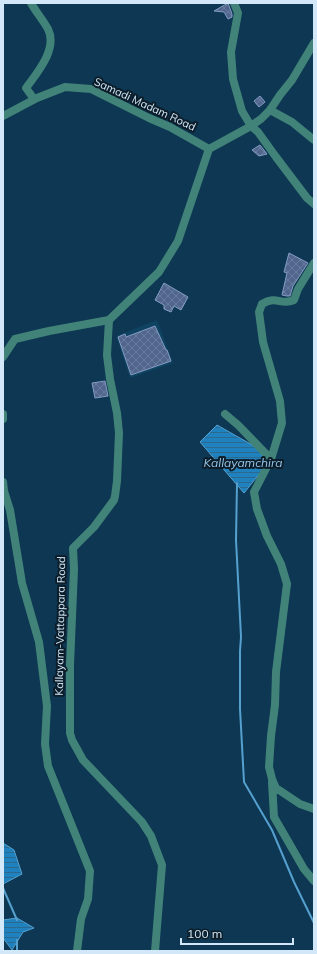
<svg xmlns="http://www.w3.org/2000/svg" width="317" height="954" viewBox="0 0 317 954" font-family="Mulish,sans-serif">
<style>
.built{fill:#104362}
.water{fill:url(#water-rules);stroke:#55a0cf}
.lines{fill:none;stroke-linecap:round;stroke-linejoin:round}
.stream{stroke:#55a0cf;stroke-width:2}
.building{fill:url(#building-cross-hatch);stroke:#849cc4}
.minor{stroke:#418378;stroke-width:8}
.tertiary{stroke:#418378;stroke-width:8}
.labels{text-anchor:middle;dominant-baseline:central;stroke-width:4;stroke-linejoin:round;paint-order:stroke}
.street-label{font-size:11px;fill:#d2e8f8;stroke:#0c1d29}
.water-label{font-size:12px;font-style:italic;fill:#96c7ed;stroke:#0c1d29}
</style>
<defs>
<pattern id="water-rules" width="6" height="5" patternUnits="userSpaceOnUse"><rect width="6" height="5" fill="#1f81bd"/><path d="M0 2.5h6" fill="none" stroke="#2c698f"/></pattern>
<pattern id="building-cross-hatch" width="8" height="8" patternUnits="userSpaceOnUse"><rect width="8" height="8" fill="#51668c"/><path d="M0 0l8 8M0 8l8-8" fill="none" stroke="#697c9d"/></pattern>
</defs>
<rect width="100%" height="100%" fill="#0d3752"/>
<path class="built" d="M157,320L173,363L130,378L116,336Z"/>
<path class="water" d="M217,425L261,450L264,468L244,493L200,442Z
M3,843L14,850L22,874L3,884Z
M17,918L34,928L23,932L12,950L3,938V920Z"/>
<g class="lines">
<path class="stream" d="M237,483L236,540L241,637L240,651V709L244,782L272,830L294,882L314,923
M3,888L17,920
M17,951V940"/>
</g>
<path class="building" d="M228,3L232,14V17L228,19L224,12L214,11Z
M260,96L265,102L259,107L254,101Z
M260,145L267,154L259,156L252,150Z
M289,253L308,263L293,286L290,296H287L282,295L287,273L284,272Z
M164,283L188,297L181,310L174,306L171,312L164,309V305L155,300Z
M155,326L166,350H167L171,361L131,375L118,337L125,334L126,337Z
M105,381L108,396L95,398L92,383Z"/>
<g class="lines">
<path class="minor" d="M31,3C36,12 43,20 48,29C58,49 37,73 26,88L34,99
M270,110L292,122L314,140
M3,116L37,98L65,87L91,89L149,118L170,127L209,149
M251,126L258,132L276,157L307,198L314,204
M314,263L298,289L294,300C281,306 277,295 262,304L259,312L263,342L280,401L282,423L271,459L254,492L257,509L267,536L281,564L287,584L276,672L275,705L271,736L269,767L272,779L276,788L300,804L314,809
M3,357L15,339L49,331L109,320
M3,414V419
M225,414L238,425L271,459
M3,482L4,491L10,510L22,583L39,642L47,706L45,744L48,766L90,871L88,899L81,919L77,951
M272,782L274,817L304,869L314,881"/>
<path class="tertiary" d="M234,3L238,13L231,52L233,79L242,111L251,126
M155,951L162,865L151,836L142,822L83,760L72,740L70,733V665L74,569L73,548L94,527L114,500L115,496L117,481L119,433L117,413L110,379L107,355L109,320L159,272L178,241L209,149L251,126L261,119L270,110L280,95L292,80L314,43"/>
</g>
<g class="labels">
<g class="street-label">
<text transform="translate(145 104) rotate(25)">Samadi Madam Road</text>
<text transform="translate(60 626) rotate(-89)">Kallayam-Vattappara Road</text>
</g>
<g class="water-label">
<text x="243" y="462">Kallayamchira</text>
</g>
</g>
<rect width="317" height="954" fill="none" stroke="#d2e8f8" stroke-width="8"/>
<path d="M181 938v6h112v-6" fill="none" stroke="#d2e8f8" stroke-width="2"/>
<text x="187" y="938" font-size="12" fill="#d2e8f8" stroke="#0c1d29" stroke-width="3" paint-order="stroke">100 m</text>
</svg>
